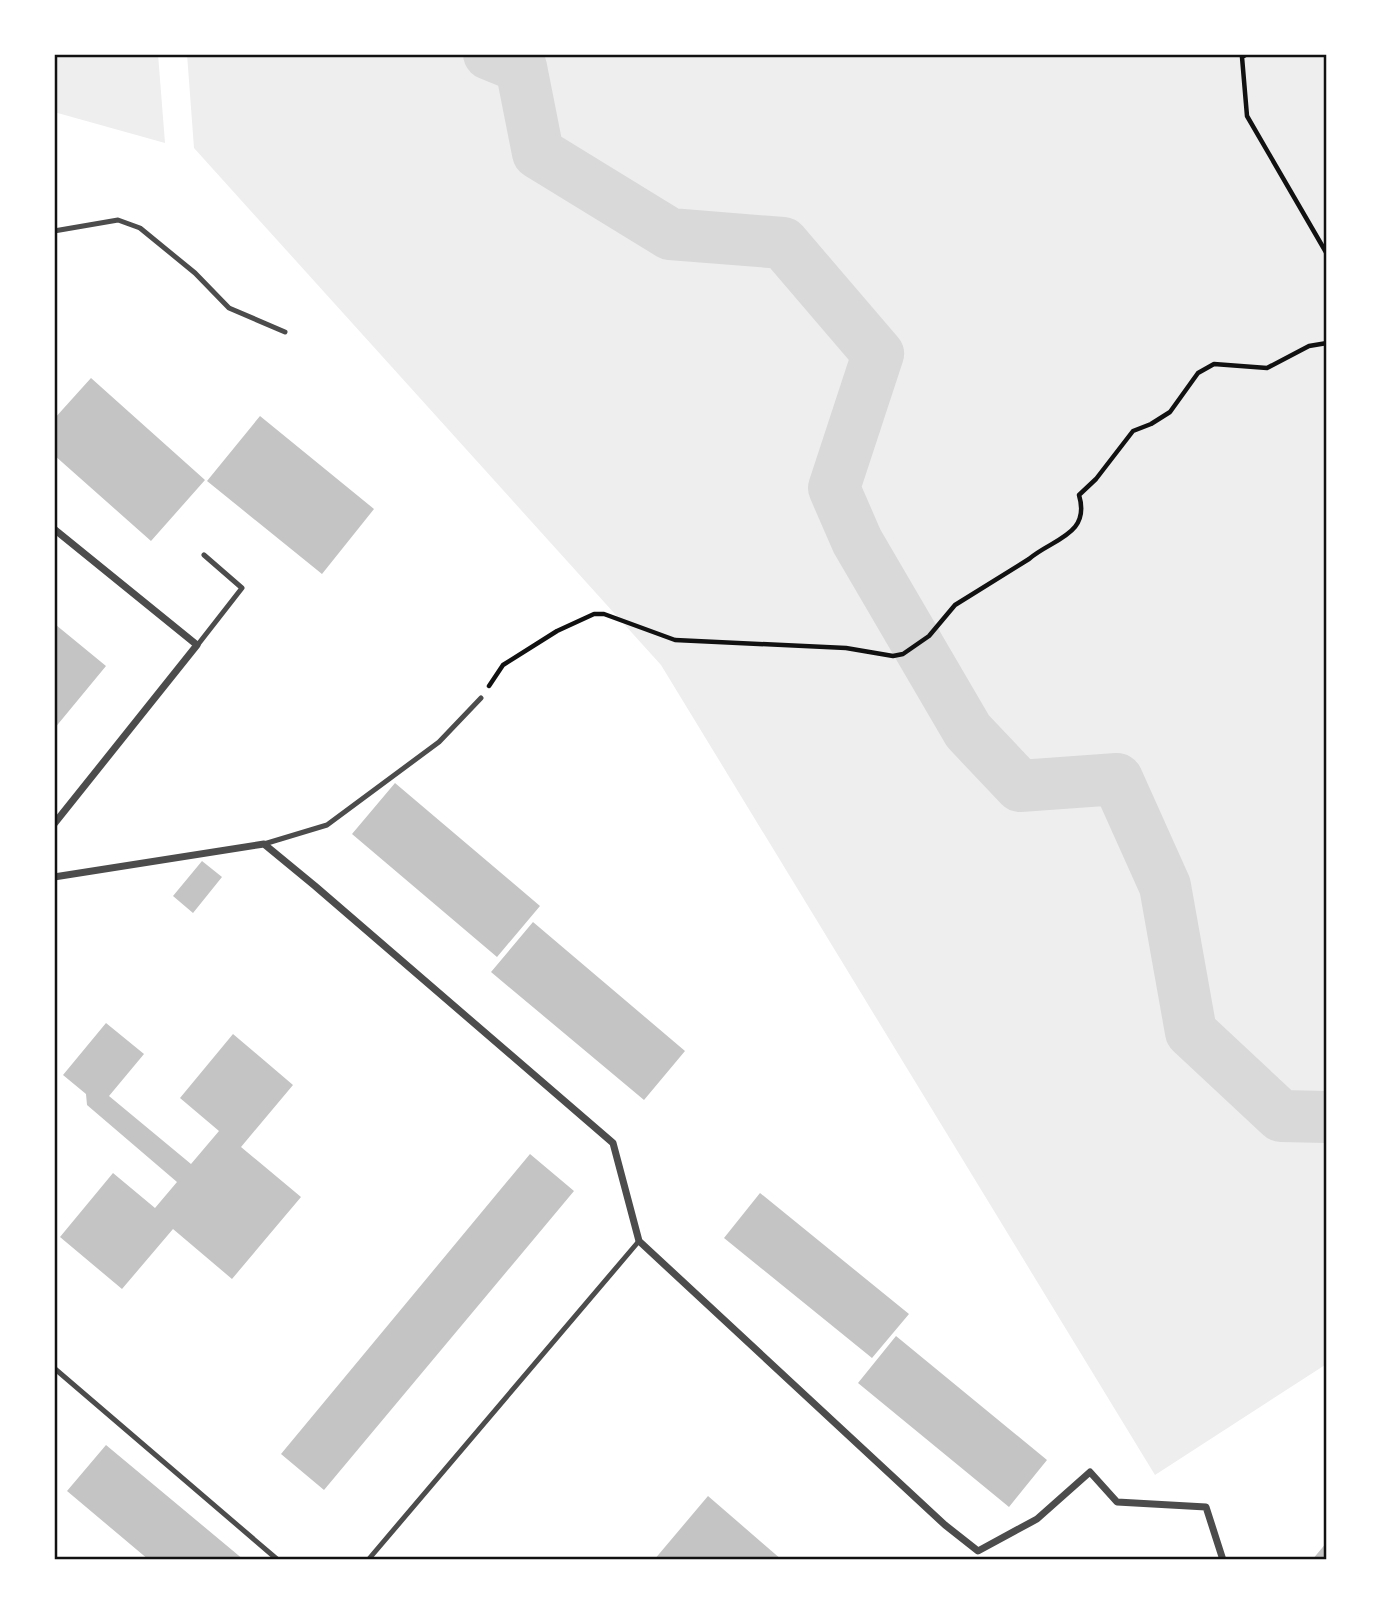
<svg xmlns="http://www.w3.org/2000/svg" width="1381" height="1614" viewBox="0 0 1381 1614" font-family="Merriweather,serif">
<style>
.green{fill:#eee}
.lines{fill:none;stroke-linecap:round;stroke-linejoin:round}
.river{stroke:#d9d9d9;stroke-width:52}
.building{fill:#c4c4c4}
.path{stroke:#111;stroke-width:4.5}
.service{stroke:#4c4c4c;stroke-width:5}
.minor{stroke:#4c4c4c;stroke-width:7}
.neatline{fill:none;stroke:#111;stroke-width:2.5}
</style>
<rect width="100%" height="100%" fill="#fff"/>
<path class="green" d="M54,54H158L165,143L54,112Z
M187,54H1327V1367L1325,1365L1155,1475L661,665L194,148Z"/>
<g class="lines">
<path class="river" d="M489,54L521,67L538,153L670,234L783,243L878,354L834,488L857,541L968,731L1020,786L1117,779L1165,886L1191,1032L1281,1116L1327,1117"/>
</g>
<path class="building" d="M91,378L205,480L151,541L54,455V419Z
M260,416L374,509L322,574L207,481Z
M56,625L106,666L54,729V628Z
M395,783L540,906L497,957L352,834Z
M202,861L222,877L193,913L173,896Z
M533,922L685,1051L644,1100L491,972Z
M106,1023L144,1054L109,1096L191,1164L219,1131L180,1098L233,1034L293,1085L241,1147L301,1197L232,1279L173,1229L122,1289L60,1237L113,1173L155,1208L177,1182L87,1105L86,1094L63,1075Z
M530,1154L574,1191L324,1490L281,1454Z
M760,1193L909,1314L872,1358L724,1238Z
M896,1336L1047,1460L1009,1507L858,1383Z
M106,1445L244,1560H149L67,1491Z
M708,1496L782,1560H654Z
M1327,1542V1560H1312Z"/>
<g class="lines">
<path class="path" d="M1247,54L1242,57L1247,116L1327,254
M489,686L503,665L557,631L594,614H604L675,640L846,648L893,656L903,654L929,636L955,605L1029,559C1052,539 1091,535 1079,495L1096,479L1133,431L1151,424L1170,412L1198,373L1214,364L1267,368L1309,346L1327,343"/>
<path class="service" d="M54,231L118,220L140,228L195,273L229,308L285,332
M196,647L242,588L204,555
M264,844L327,825L439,742L481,698
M54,1368L278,1560
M368,1560L639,1241"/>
<path class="minor" d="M54,529L197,645L54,824
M54,877L264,844L315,886L613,1143L639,1241L945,1525L978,1551L1037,1519L1090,1472L1117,1502L1206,1507L1223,1560"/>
</g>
<rect width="1381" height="1614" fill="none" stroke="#ffffff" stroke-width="112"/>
<rect x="56" y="56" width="1269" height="1502" class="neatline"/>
</svg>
